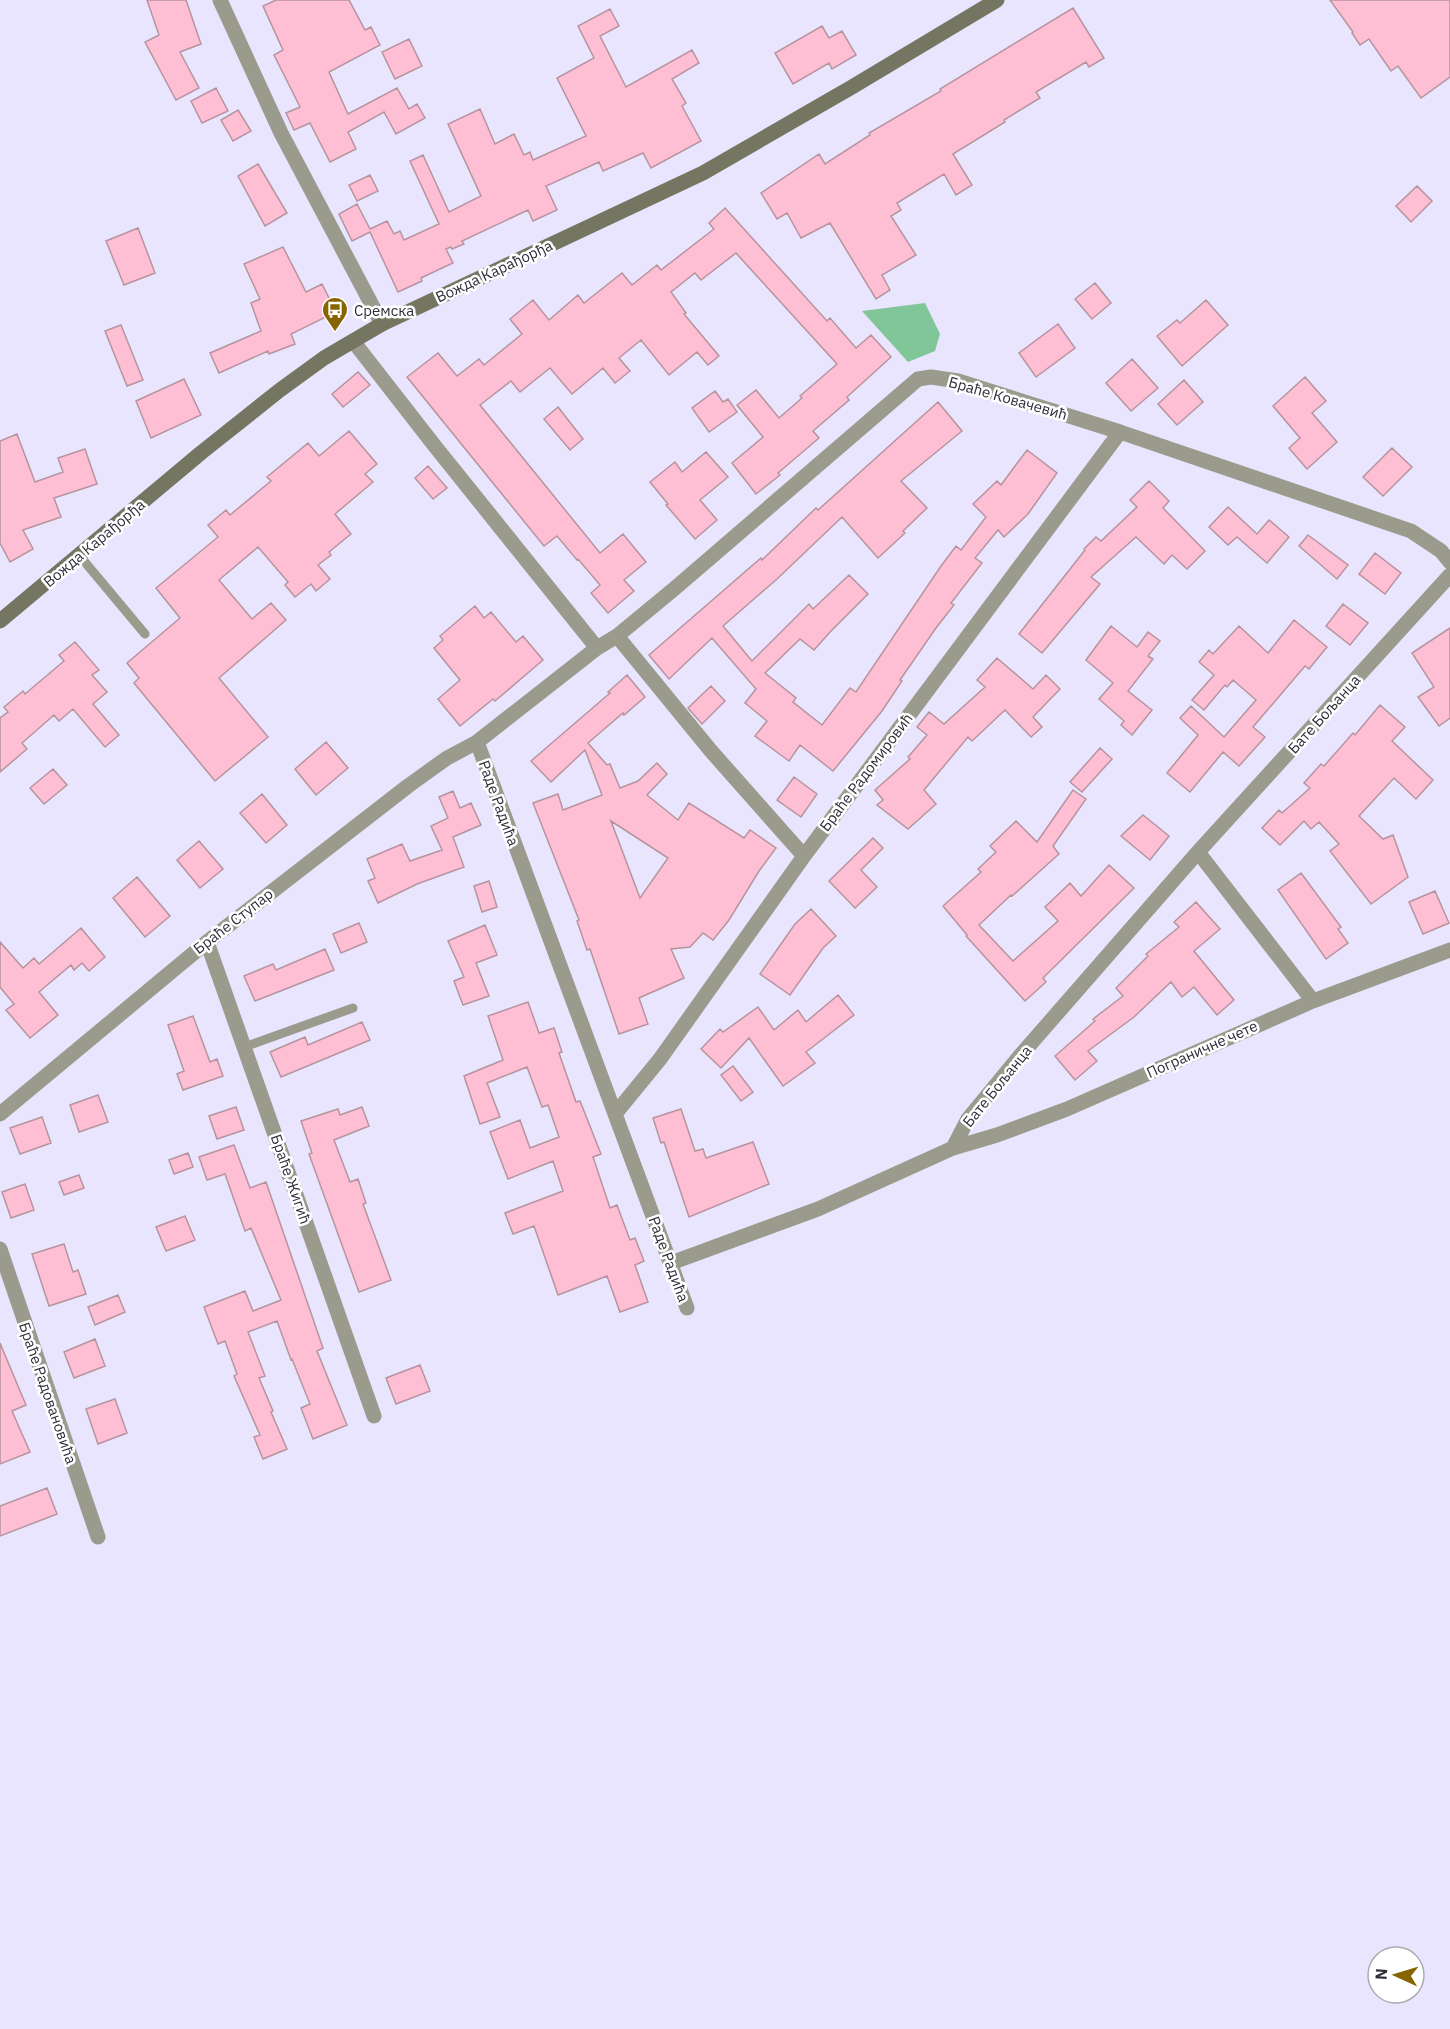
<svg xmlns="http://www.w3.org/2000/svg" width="1450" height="2029" viewBox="0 0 1450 2029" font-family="'IBM Plex Sans',sans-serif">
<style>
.forest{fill:#81c698}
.building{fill:#febfd4;stroke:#b6949e;stroke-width:1.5;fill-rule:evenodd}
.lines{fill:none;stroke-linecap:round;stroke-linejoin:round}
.service{stroke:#9a9b8d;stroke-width:9}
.minor{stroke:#9a9b8d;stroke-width:15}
.secondary{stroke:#757662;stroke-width:15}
.labels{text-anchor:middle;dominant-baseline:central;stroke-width:5;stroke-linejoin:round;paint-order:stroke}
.street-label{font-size:15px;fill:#302d39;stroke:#fff}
.poi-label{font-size:15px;fill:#302d39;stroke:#fff;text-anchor:start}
</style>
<rect width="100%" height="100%" fill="#eae5fe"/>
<path class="forest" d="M925,303L940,334L935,351L908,362L862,311Z"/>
<path class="building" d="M147,0H186L201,44L180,52L199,88L176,100L145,42L159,35Z
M276,0H349L365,30L371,27L380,45L329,72L348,114L397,88L409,109L417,104L425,118L396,134L384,112L348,132L356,149L330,162L310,123L294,130L286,113L300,107L274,55L283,50L263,6Z
M1330,0H1450V77L1421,98L1398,66L1391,71L1369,39L1360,45L1352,33L1353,32Z
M1073,8L1104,58L1089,67L1086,62L1036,92L1040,98L1004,120L1005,122L953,154L972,185L956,195L944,174L897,203L901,210L891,216L916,255L882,275L890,290L876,299L830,223L801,238L787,213L777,219L761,193L819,154L825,164L870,135L869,133L941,91L940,89Z
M610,9L619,26L600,36L626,87L692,50L699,63L672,79L686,103L682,106L701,141L651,168L643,153L603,171L599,162L546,186L557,210L533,221L528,210L462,241L464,244L452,249L451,247L446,249L453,263L421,278L422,281L398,292L370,232L352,241L339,214L357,204L370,229L387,221L394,234L400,231L404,240L439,224L410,161L423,155L449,212L481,196L448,124L480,109L495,144L514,134L524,155L530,152L533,160L586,136L557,78L594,58L578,26Z
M822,26L829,38L842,31L856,55L832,69L829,63L793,84L775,53Z
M409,39L422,66L395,79L382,52Z
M216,88L228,111L202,123L191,101Z
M238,110L251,131L233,141L221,120Z
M258,164L287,213L265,226L238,176Z
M370,175L378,191L357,201L349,185Z
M1417,186L1432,201L1411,222L1396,206Z
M725,208L827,321L830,318L856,348L871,335L891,357L847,397L849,400L813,431L819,438L778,473L780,475L756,494L732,463L763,437L737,405L756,390L779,418L802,398L800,396L837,364L736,253L701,280L695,273L671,292L686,313L684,314L719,356L708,365L697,352L669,375L641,340L619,358L630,371L615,383L603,368L572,394L550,368L520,392L511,381L480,405L600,553L623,534L646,562L624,580L634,591L608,613L591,593L600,585L578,559L577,560L557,536L544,546L407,377L438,353L457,376L479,359L484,365L522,334L510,319L533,300L549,320L578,295L584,303L622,273L632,285L657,265L661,270L714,229L709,223Z
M138,228L155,273L124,285L106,241Z
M283,247L306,292L322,284L336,312L291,334L295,344L269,354L268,351L219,373L210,353L261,331L251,303L260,299L244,264Z
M1095,283L1111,303L1092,319L1075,299Z
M1206,300L1228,325L1182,366L1157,336L1177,320L1180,323Z
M1058,324L1075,348L1036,377L1019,353Z
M121,325L143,380L127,386L105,331Z
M1132,359L1158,388L1131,411L1106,383Z
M358,372L370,385L343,407L332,394Z
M1305,377L1326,401L1312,413L1337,442L1307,469L1289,448L1300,438L1273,406Z
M184,379L201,415L151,438L136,401Z
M1184,380L1203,402L1177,425L1158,404Z
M715,391L723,402L728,399L737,412L709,432L692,408Z
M938,402L962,431L901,481L927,508L903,531L905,533L878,558L842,517L777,579L723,626L752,661L809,604L813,609L849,575L868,594L831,631L814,650L800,639L765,673L796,698L793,702L822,725L850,688L856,692L941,566L956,546L961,550L986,517L973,504L997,481L1001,485L1027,450L1057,473L1028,514L1004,537L998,530L975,558L982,563L951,603L954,605L936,628L900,680L902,681L882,711L833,771L800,745L789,761L755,736L767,721L745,703L756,689L712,638L669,679L649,655L761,558L762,560L816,508L818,510Z
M558,407L583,439L570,450L544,419Z
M349,431L377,464L365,474L373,482L335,514L351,534L329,552L331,555L318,565L330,579L316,591L311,584L295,597L285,585L288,582L258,547L219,580L252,619L271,603L286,620L219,678L268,737L215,781L134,683L139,678L127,663L180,618L156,588L218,537L208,525L226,510L230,515L271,481L267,477L308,443L319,456Z
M17,434L35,482L63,472L58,458L85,449L97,484L54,498L61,517L23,530L33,549L10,562L0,543V441Z
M1392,448L1412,467L1383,496L1363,477Z
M706,452L728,477L700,500L717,520L695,539L666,505L668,504L650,482L675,462L682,472Z
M428,466L447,488L433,499L415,478Z
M1149,481L1169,501L1163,508L1205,551L1187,569L1172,555L1164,564L1136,537L1091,577L1100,584L1042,653L1019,634L1085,550L1084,549L1096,537L1101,541L1137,507L1130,500Z
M1228,507L1257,534L1269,520L1289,537L1267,563L1237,537L1228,545L1209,527Z
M1308,535L1348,565L1337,579L1299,546Z
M1375,553L1401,573L1385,594L1359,574Z
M1343,604L1368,623L1350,645L1326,626Z
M475,606L484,618L491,612L516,642L523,636L543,660L495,701L493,699L460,726L438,699L460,680L434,648L443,640L440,636Z
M1294,620L1327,647L1309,669L1305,666L1253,727L1265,737L1239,766L1223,752L1190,792L1167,773L1198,735L1180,718L1191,706L1224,737L1256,700L1233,680L1227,687L1225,685L1204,710L1192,700L1214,675L1199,662L1209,650L1213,654L1239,626L1268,653Z
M1111,626L1137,647L1148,632L1160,641L1148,656L1153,659L1128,691L1152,710L1132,735L1121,725L1124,721L1099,699L1113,683L1086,660Z
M1450,628V718L1439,726L1418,697L1434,687L1412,653Z
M75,642L99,670L92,675L107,692L93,704L119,735L105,747L73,709L59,721L54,715L22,743L27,749L0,772V718L8,712L4,707L23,691L25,694L64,661L59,655Z
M997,658L1033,689L1046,675L1060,689L1033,717L1042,727L1031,737L1005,710L972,741L968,737L924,790L936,804L908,829L877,805L883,800L875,790L910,759L908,757L927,735L917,727L929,712L944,724L985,687L977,680Z
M627,675L645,697L624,715L623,713L588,743L607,765L610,764L620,788L638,781L657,763L667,774L647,795L678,820L689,803L744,838L750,830L776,848L759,871L729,920L713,940L703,933L690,947L671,949L684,978L639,998L648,1024L619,1034L590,949L587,950L577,921L579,920L533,803L558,794L563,810L602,795L585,750L551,782L531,761L610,693L608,692ZM611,821L668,858L640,898Z
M711,686L725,701L702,724L688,708Z
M1380,705L1405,727L1392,741L1433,780L1416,799L1394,778L1359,816L1383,839L1393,835L1408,877L1371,904L1330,851L1339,844L1319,822L1311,829L1304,821L1280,845L1262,828L1279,810L1282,813L1310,788L1304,783L1321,764L1324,766L1353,733L1355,735Z
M326,742L348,768L316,795L295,769Z
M1100,748L1112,759L1082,792L1070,782Z
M53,769L67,785L44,804L30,788Z
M794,777L817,794L801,817L777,800Z
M1073,790L1086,799L1053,846L1059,854L1012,896L1011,895L979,925L1013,961L1058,921L1045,907L1070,883L1081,896L1109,865L1134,888L1043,978L1046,982L1025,1001L966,936L967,935L943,906L981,872L978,869L996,852L990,846L1016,821L1037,842Z
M453,791L460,808L471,803L481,825L453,837L464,867L417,884L378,903L368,881L375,878L367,859L402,844L410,861L442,850L431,826L448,818L439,797Z
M262,794L287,825L266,843L240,813Z
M1143,815L1169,836L1150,860L1121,836Z
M873,838L883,848L861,870L877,887L855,908L829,881Z
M199,841L223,869L200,888L177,860Z
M1301,873L1341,927L1338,929L1348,943L1326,959L1278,890Z
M137,877L170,916L145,937L113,898Z
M489,881L497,907L482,912L474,886Z
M1435,891L1449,923L1423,934L1409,902Z
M1196,902L1220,929L1194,951L1234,1000L1217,1015L1194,987L1182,997L1171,982L1134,1017L1088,1051L1097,1061L1075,1080L1055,1056L1095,1021L1093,1019L1123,996L1116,988L1148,956L1146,954L1179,927L1174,922Z
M811,909L836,936L823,948L790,995L760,974L795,924Z
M359,923L367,942L341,953L333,934Z
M485,925L497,955L476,963L489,996L463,1005L454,981L464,977L448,941Z
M81,928L105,957L89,971L82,963L74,970L71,965L39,992L58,1015L30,1038L6,1010L14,1004L0,987V942L23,968L34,958L39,964Z
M325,949L334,970L255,1001L244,976L273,964L276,970Z
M838,995L854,1015L806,1052L815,1063L783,1086L749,1038L721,1068L701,1049L720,1029L723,1032L758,1007L774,1030L798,1010L806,1022Z
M528,1002L539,1033L554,1028L562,1052L559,1053L576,1102L580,1101L601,1154L593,1157L610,1208L617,1205L630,1240L635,1238L644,1261L635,1265L648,1302L620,1312L607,1276L558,1295L534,1226L513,1234L505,1213L563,1191L553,1161L508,1179L490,1132L520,1120L530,1148L559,1137L548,1105L542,1107L527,1067L487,1083L500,1117L480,1124L464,1076L503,1060L488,1016Z
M193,1016L210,1062L217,1059L223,1076L183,1090L177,1074L184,1071L168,1025Z
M362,1022L370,1040L281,1077L270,1052L305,1037L308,1045Z
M733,1066L753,1092L741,1101L721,1075Z
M98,1095L108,1122L79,1132L70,1105Z
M236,1107L244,1130L217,1139L209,1116Z
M362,1107L369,1126L334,1140L350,1182L358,1179L366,1203L363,1204L391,1280L359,1292L309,1154L312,1153L301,1121L338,1109L340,1115Z
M681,1109L695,1151L703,1149L706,1158L753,1142L769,1184L689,1217L664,1142L661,1143L653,1118Z
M42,1117L51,1143L20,1154L10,1128Z
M234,1145L250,1188L266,1182L323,1348L317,1351L347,1425L313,1439L301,1408L310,1404L292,1359L291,1360L277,1321L248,1332L265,1376L259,1378L273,1411L271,1412L287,1449L263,1459L254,1437L260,1435L234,1376L237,1374L225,1341L218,1344L204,1307L245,1291L253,1311L281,1300L251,1228L245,1231L225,1174L207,1180L199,1157Z
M188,1153L193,1167L174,1174L169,1160Z
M79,1175L84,1188L64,1195L59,1182Z
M25,1184L34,1210L11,1218L2,1192Z
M185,1216L195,1240L166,1251L156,1227Z
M64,1244L73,1272L78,1270L86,1294L49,1306L32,1254Z
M118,1295L125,1312L95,1325L88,1307Z
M95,1339L105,1366L74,1378L64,1352Z
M0,1343L26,1405L12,1411L30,1452L0,1464Z
M420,1365L430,1391L396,1404L386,1378Z
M115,1399L127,1433L98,1444L86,1409Z
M47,1488L57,1514L0,1536V1506Z"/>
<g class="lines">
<path class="service" d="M79,555L145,634
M244,1047L353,1008"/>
<path class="minor" d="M220,0L281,133L382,324
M353,341L434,445L597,648
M617,636L711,751L804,856
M477,742L687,1308
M1198,852L1313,1001
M207,942L374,1416
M0,1114L207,942L408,786L447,758L477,742L597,648L617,636L674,589L918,379L931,377L958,381L1120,432L1411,531L1441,551L1450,562
M615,1114L660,1059L804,856L1120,432
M953,1148L968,1119L1019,1057L1198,852L1450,575
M0,1249L98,1537
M671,1263L818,1209L953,1148L997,1135L1067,1109L1313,1001L1450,950"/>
<path class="secondary" d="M0,621L202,452L280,390L324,358L382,324L703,173L852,87L997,0"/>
</g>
<defs>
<symbol id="bus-pin" viewBox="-11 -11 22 30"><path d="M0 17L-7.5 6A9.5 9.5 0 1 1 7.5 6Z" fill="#866400" stroke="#fff"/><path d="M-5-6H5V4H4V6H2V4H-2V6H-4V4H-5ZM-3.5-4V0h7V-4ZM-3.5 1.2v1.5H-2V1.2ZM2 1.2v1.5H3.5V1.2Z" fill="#fff"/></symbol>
</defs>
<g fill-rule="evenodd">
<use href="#bus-pin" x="320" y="295" width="30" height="40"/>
</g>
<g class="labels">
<g class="street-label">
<text transform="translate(494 271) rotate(-25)">Вожда Карађорђа</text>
<text transform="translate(1008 398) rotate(16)">Браће Ковачевић</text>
<text transform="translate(94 543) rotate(-40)">Вожда Карађорђа</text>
<text transform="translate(1324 714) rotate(-48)">Бате Бољанца</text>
<text transform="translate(866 772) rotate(-53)">Браће Радомировић</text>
<text transform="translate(499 803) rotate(70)">Раде Радића</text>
<text transform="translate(233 921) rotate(-38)">Браће Ступар</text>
<text transform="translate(1202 1049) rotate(-24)">Пограничне чете</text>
<text transform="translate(997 1086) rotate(-51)">Бате Бољанца</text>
<text transform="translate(291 1179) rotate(71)">Браће Жигић</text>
<text transform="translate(669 1259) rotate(70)">Раде Радића</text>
<text transform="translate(48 1393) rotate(71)">Браће Радовановића</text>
</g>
<g class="poi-label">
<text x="354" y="310">Сремска</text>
</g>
</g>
<g transform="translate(1396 1975) rotate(274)"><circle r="28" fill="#ffffff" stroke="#acabb0" stroke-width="1.5"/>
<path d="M0-4.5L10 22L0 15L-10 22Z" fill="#866400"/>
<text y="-9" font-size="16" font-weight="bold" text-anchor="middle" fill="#302d39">N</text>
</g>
</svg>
